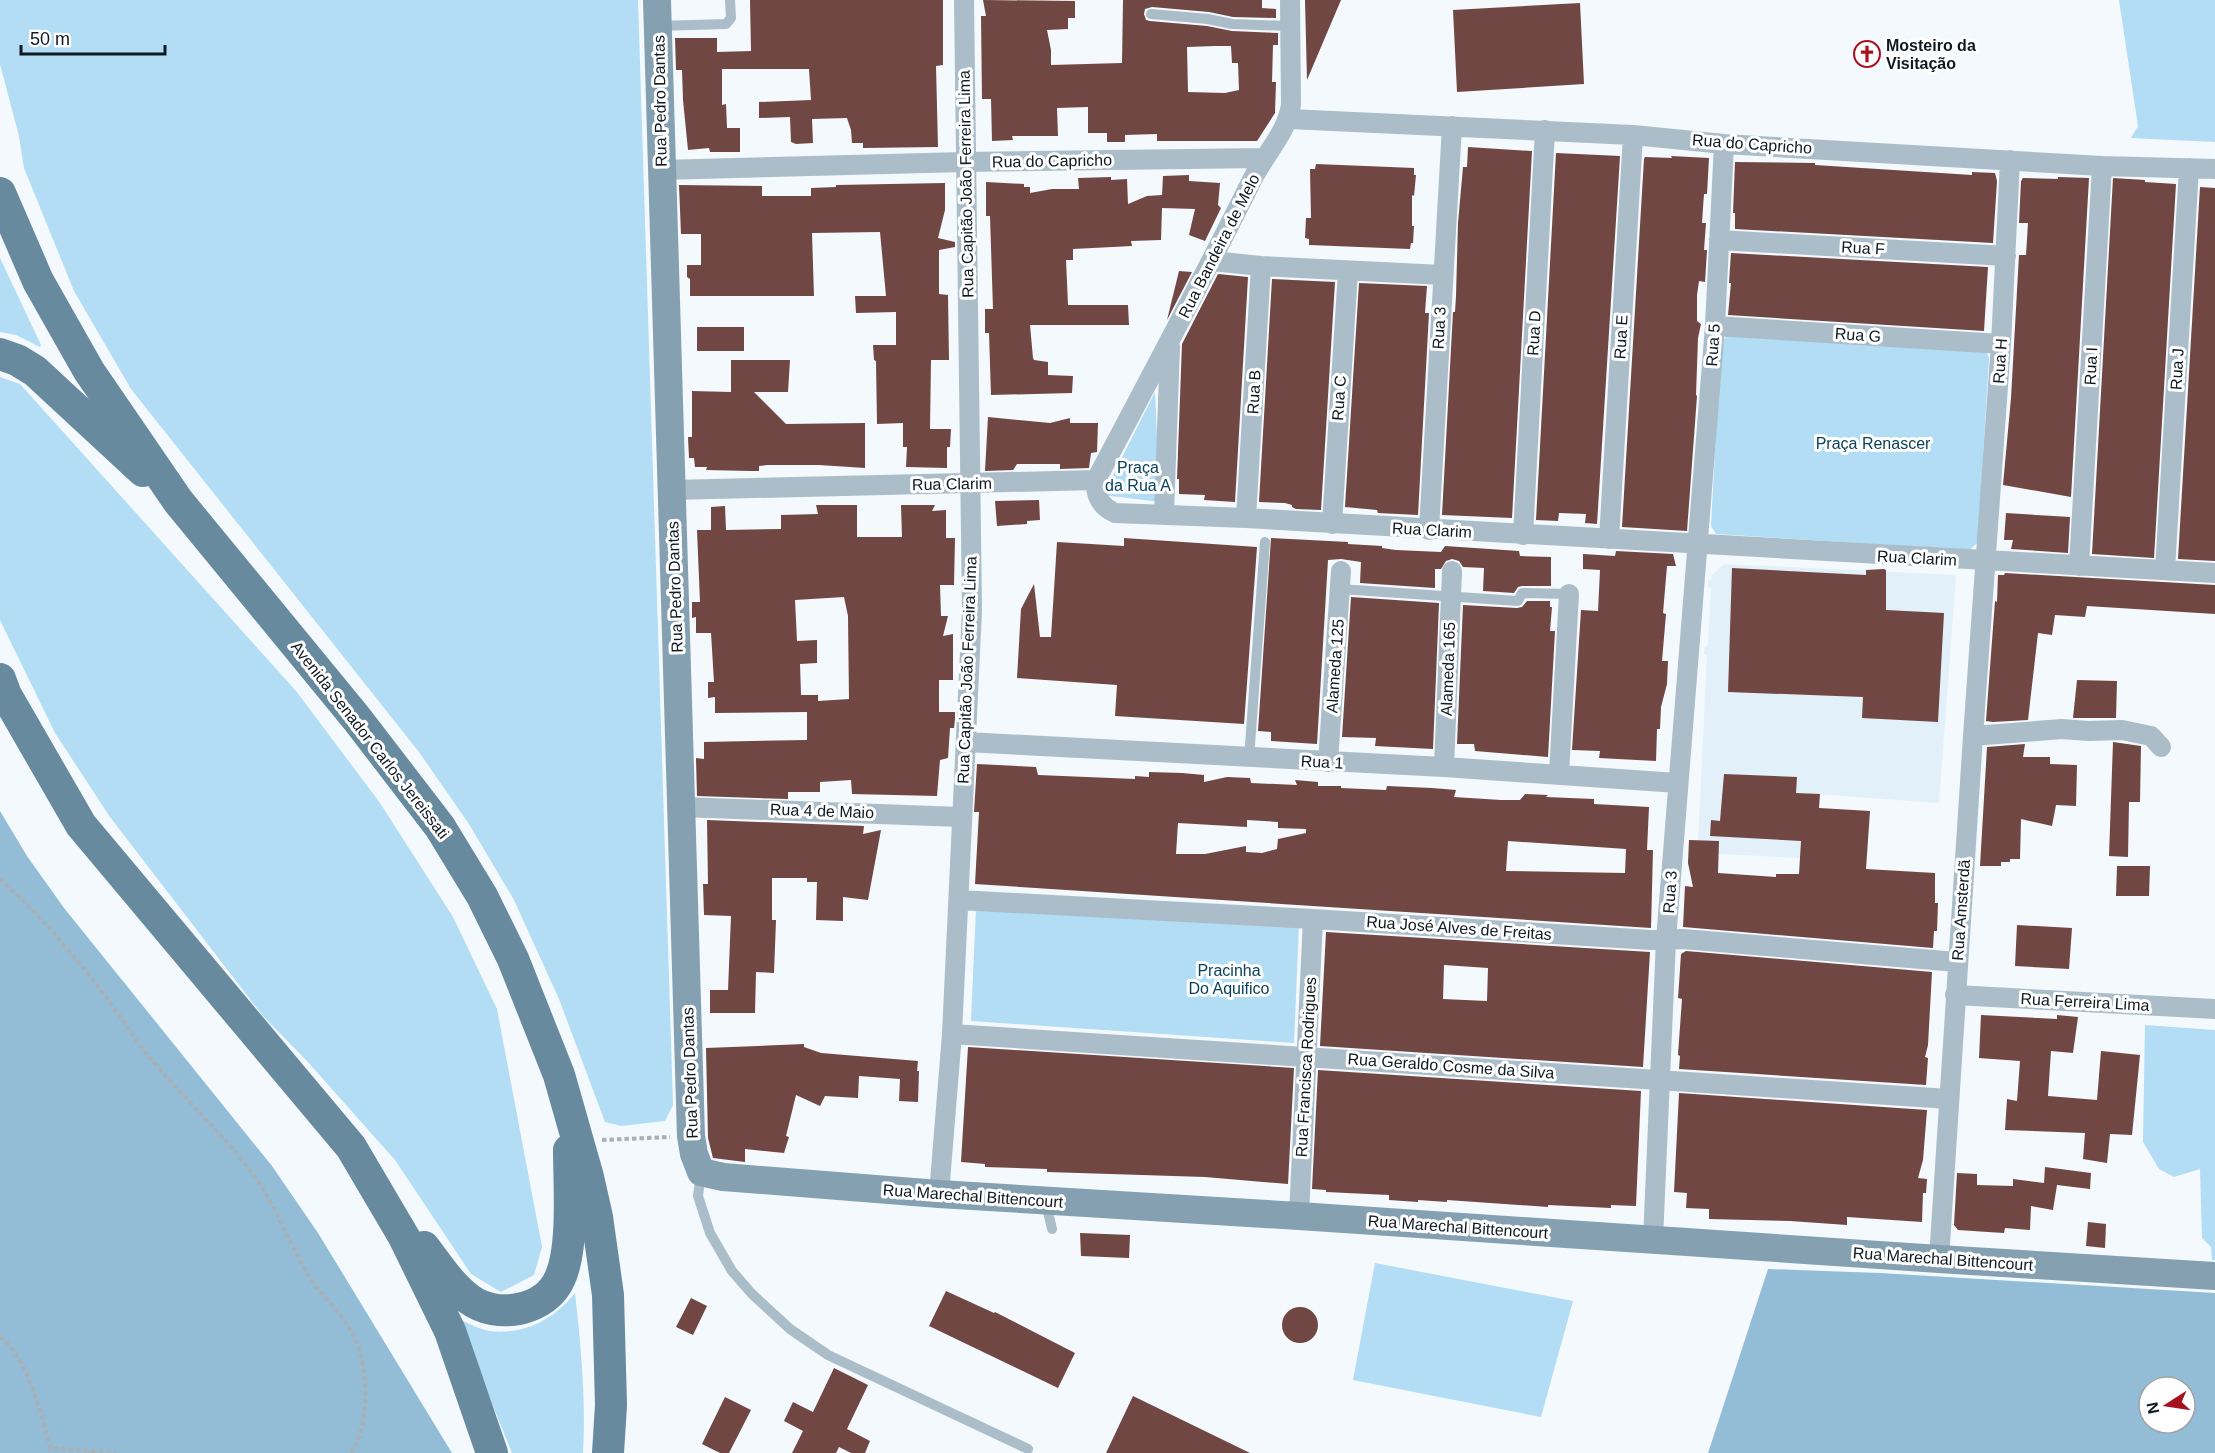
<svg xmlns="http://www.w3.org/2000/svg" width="2215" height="1453" viewBox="0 0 2215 1453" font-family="Helvetica,sans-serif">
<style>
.built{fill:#e1f0f9}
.green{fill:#b3dcf5}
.forest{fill:#93bdd7;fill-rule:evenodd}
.building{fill:#714743;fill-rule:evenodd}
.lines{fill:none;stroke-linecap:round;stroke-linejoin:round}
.path{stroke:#a8b0b5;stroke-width:4;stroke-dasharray:4.5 3;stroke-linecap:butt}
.service{stroke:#aabdc9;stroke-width:10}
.minor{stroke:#aabdc9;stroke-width:20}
.secondary{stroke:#84a0b1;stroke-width:28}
.primary{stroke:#688a9f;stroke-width:32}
.labels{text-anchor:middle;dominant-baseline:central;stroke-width:6;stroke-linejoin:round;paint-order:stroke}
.poi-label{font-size:16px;font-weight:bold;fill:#0e1920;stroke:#fff;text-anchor:start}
.street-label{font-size:16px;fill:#0e1920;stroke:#fff}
.park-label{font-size:16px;fill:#0b425d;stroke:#fff}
</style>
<rect width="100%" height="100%" fill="#f3f9fd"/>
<path class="built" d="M1724,564L1956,575L1939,803L1803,793L1800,858L1704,853L1698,842L1707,655L1704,654L1705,647L1708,646L1711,588L1708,587V580H1711L1712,575Z"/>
<path class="green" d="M0,0H638L673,1105L665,1121L621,1126L605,1122L559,999L514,900L469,824L419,752L131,389L74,291L24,168L19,136L0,64Z
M2119,0H2215V142L2131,138L2138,126Z
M0,258L41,345L40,347L16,335L0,332Z
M1730,333L1986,351L1989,358L1978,542L1970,550L1716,534L1711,526L1721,342Z
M0,377L20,384L296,691L380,803L453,917L497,1009L542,1247L534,1275L501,1292L471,1274L395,1160L307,1061L263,1016L110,817L55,733L0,620Z
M1155,392L1160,502L1103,495Z
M976,909L1299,924L1294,1043L971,1021Z
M2145,1025L2215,1030V1260H2212L2211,1247L2202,1238L2200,1169L2174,1177L2159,1169L2143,1142Z
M1375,1263L1573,1301L1541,1417L1353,1380Z
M575,1293C581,1346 586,1399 583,1453H512L458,1319C468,1323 479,1329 489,1331C525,1335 553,1320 575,1293Z"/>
<path class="forest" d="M0,811L27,856L64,908L272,1166L318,1233L452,1453H0Z
M1768,1269L1880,1273L2215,1293V1453H1708ZM2149,1387H2185V1423H2149Z"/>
<path class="building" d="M750,0H943V65L936,66L938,147L863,148V143H852L851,130L847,118L812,119L813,143L796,144L791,142L790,117L759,118V102L811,100L809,69H722V105L726,104L727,128H740V152H710L709,148L688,150L683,100L682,70H676L675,38H717V52L751,51Z
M983,0L1075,1V18H1068V29L1047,30L1051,50V65L1122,63L1123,0H1262V8L1276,9V18L1233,17L1209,12L1152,7L1145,9L1144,14L1146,20L1150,21L1207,26L1232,31L1278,33V45H1273L1272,82H1276L1275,113L1257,141H1157V134L1125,135V142H1107V133H1088V107L1057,108L1058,136H1012L1013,140L992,141L991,99H982L981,16H986ZM1215,46H1231L1232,63H1238L1239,90L1225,93L1188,92L1187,47Z
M1305,0H1341L1307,80Z
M1580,3L1584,84L1457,92L1453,10Z
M1468,147L1532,151L1512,518L1442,515L1453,312H1455L1456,296L1458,223L1463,167H1467Z
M1556,153L1620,156L1597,524L1585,523L1586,514L1559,513L1558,521L1536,520Z
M1671,156L1709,158L1707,194H1704L1703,208L1702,223H1706L1704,250H1707L1705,282L1699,281L1697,295V321L1701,324L1698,338L1696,395L1697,396L1687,531L1622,527L1644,159L1645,157L1672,158Z
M1735,162L1815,163V165L1972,175V172L1995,173L1997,181L1993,243L1735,229V213H1733Z
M1316,164L1414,168V175H1416L1414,196L1412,195V226H1414L1413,243H1411L1410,249L1309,245V239L1305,238L1306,218H1311L1310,169H1315Z
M1189,175V181L1220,183L1218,205L1221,208L1205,241L1189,235L1195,209L1162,208L1161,240L1131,241L1132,246L1073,249V260H1066L1068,305H1128L1129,325H1030L1033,358L1034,360L1048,362V375L1073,376L1072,393L991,395L989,333H985V309H993L990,216H986V182L1024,184V187H1030V193L1052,189H1079L1078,178L1111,177V180L1127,179L1128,204L1147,196L1162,195L1163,176Z
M2058,177L2089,178L2071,497L2003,485L2011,398L2019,255H2026L2028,223H2019L2021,181L2023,178L2058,179Z
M2113,178L2145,180V182L2176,184L2154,558L2092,554Z
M945,183V210L938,238L955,242V247L939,250V294L948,295L949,360H931L930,429H951L950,447H947V468L906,467L907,447H903V423L877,424L876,361L874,360L873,345H896V312L856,313L855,296H886L880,232L812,233L814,296H690V279L687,277V265H701V234H681L679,185L762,186V196H811V188L836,187V185Z
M2200,187L2215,188V561L2178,559Z
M1731,253L1988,267L1984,331L1728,315L1731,283H1729Z
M1179,271L1192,272L1167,320Z
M1218,274L1248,277L1235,502L1204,500L1205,495L1179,494V479H1177L1182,344Z
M1272,279L1335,282L1321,510L1296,509L1292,507V505L1285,503L1259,502Z
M1359,283L1427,286L1425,313H1429L1418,515L1378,513L1377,510L1345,507Z
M697,327H744V351H697Z
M731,360H790L788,392H754L786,424L865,423V468L819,465H767L759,466V471H750L706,470L707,467H695L694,458H689L688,437H692V391L731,392Z
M988,417L1050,423L1070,418V423H1098L1097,452L1091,453L1089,468L1060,469V464H1017L1013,470L985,471Z
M1039,500L1040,520L1027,521V524L997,526L995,501Z
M816,505H857V537H902L901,505H935L932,511L946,510V538H955L954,585H940L941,616H948L943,636L953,634V680H939V712H955V719L954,728H950L948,758L940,760L937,796L852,794L851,780L820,782V792H788V799L697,796L696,758L704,759V742L807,740V712L715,713V697L708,698V682H714L711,633H696V617L692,618V602H700L697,530H711V507L725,506L726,530L781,529V515L818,514ZM844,597L848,616L849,699L818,701V695H801L800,664L817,663V640L797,641L795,600Z
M2006,513L2070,517L2068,553L2011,549L2013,540H2004Z
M1124,538L1257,547L1244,724L1115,716L1117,685L1017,678L1021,609L1034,584L1040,637H1051L1057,542L1124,546Z
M1271,538L1348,542V544L1382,546V548L1396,550L1441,552L1445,546L1519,551L1520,556L1551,557V586H1522L1518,587L1514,593L1483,591L1484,568L1463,567L1459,561L1452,559L1446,561L1441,569H1435V588L1360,583L1361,562L1341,559L1328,560L1317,744L1271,741V732L1258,731Z
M1616,551L1673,554L1676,566H1667L1663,613L1666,614L1662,661H1668L1667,684L1661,707L1660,729H1657L1656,761L1599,758L1600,751L1572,750L1581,610L1598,611L1600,570L1583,569V554L1615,556Z
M1732,568L1866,575V570L1884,569L1886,570V610L1944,613L1938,722L1862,718L1863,697L1728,692Z
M2005,573L2215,585V614L2087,606L2085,617L2055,615L2052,635L2038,633L2028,720L1993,722L1986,721L1995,601L1997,602L1998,575H2004Z
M1351,597L1439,603L1433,749L1375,746L1376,738L1342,737Z
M1527,601H1550V607H1552L1550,631H1555L1548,757L1475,751L1474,744H1457L1463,605L1517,608L1522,607Z
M2077,680L2117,681L2116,718H2073Z
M2113,742L2141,746L2140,802H2129L2128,857L2109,856Z
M2025,744L2023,757H2050V764L2077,765L2076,806L2056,805L2052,826L2021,819L2020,859H2010V862H2001V866H1980L1987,747Z
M977,764L1036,767L1038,775L1135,779V776L1149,777V772L1182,773L1204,775V782L1227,777L1250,778L1251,783L1297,785L1295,780L1318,782V786H1341V788L1386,790L1387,786L1432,788L1456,790L1454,797L1501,800H1520L1525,794L1548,795L1546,797L1594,799V804L1649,807L1647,850H1653L1651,928L975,884L979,812H974ZM1247,820L1278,822V828L1306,829V833L1278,839L1277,849L1262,853L1246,852V846L1205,854H1176L1178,823L1247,827ZM1508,841L1626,849L1625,873L1506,871Z
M1724,774L1797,777L1796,793L1820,794L1819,808L1870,811L1866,869L1935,873V903H1938L1937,931H1934L1933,948L1683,927L1685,886L1693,887L1688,863L1689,840L1719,841L1718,873L1776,877V874H1799L1801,841L1710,836L1711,820L1720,821Z
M707,820L864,826L863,834L881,830L868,900L843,897V921L816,920L817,882H807V878H772V920H776L774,973L756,972L755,1013H710V990H728L731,916L704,915L703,884H708Z
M2117,866H2150L2149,896H2116Z
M2017,925L2072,928L2069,969L2015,966Z
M1326,932L1650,952L1643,1067L1320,1046ZM1444,965L1488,968L1487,1001L1443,999Z
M1686,951L1932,972L1928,1045L1925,1057L1928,1058L1926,1085L1679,1069L1680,1056L1678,1055L1682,999L1678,998L1679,984L1681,954Z
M1981,1015L2057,1019V1015L2078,1017L2073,1053L2051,1051L2048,1096L2097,1100L2101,1051L2140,1055L2132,1135L2110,1134L2107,1163L2083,1159L2085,1133L2005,1130L2007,1099L2017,1101L2020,1061L1979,1058Z
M804,1044V1047L821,1053L918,1061L917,1071H919L918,1102L899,1101L900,1079L859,1076L858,1098L825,1096L820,1106L796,1095L786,1136L789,1137L784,1153L745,1149V1162L713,1158L708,1138L706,1048Z
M968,1047L1294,1068L1288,1184L1205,1177L1047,1172V1169L985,1167V1164L961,1162Z
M1318,1070L1641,1091L1636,1206L1611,1205V1208L1548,1205V1207L1447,1200V1202L1418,1200V1202L1389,1200V1195L1326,1192V1190L1312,1189Z
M1679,1093L1927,1110L1923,1160L1918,1178L1927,1179L1926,1193H1923L1922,1222L1847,1217V1225L1790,1221L1709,1219V1209L1686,1208L1687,1193L1674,1192Z
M2045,1167L2091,1173L2090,1189L2057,1185L2053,1210L2031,1206L2030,1230L2005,1228L2004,1233L1988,1232L1958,1230L1954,1225L1957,1173L1977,1174V1185L2013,1186V1179L2044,1183Z
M2088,1222L2106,1224L2105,1248L2086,1246Z
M1080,1233L1130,1235L1129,1258L1081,1256Z
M946,1291L994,1313L995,1312L1075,1353L1058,1388L929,1326Z
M691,1298L707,1306L693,1335L676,1327Z
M1282 1325a18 18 0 1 1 36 0a18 18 0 1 1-36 0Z
M834,1368L868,1385L847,1429L870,1441L865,1453H851L839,1447L836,1453H792L803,1431L784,1421L793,1402L813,1412Z
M1133,1396L1250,1453H1106Z
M725,1397L751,1410L729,1453H720L702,1444Z"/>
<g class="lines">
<path class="path" d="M0,879C40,915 76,957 108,1000C121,1017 132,1035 145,1052C179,1094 221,1131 253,1174C276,1206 288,1240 307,1273C321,1298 347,1316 357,1343C368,1372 370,1427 351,1453
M602,1140L670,1137
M0,1337C27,1356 42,1416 50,1448L117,1453"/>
<path class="service" d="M1151,14L1208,19L1232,24L1290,26
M658,26L726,24L731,18L730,0
M1340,589L1518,601L1522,593L1569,594
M1249,758L1265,542
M701,1173L698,1196L710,1233L732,1271L752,1294L790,1329L828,1355L1028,1449
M1046,1203L1052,1229"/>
<path class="minor" d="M1289,119L1633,135L1724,144L2102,166L2215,169
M661,170L964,162L1263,158
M1719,240L2006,256
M1212,261L1261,266L1442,275
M1715,326L2001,344
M1096,480C1149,380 1202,281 1252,180C1265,154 1288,131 1291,104L1290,0
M672,490L1096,480C1095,496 1100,506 1115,513L1246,518L2215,573
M1164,514L1170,346
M1246,518L1261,266
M1332,524L1348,271
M1429,530L1452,126
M1523,535L1545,130
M1609,539L1633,135
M2079,566L2102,166
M2165,570L2189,168
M1973,736L2062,729L2088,731L2122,730L2151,736L2161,747
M966,742L1444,767L1678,783
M1328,762L1341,571
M1444,767L1452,571
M1559,774L1569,594
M682,807L961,817
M959,900L1313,919L1651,940L1683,939L1957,962
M1955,995L2215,1009
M952,1034L1949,1099
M939,1194L952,1034L972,610L964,0
M1299,1216L1313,919
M1653,1240L1666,940L1715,326L1724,144
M1939,1259L1973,736L2001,344L2010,160"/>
<path class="secondary" d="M657,0L691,1136L694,1154L701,1172L723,1177L939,1194L1299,1216L1939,1259L2215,1276"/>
<path class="primary" d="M0,193L38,281L89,371L178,501L357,719L440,827L482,896L513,959L559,1075L588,1177L597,1217L608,1295L611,1405L608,1453
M0,354L17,360L35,371L143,471
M0,679L6,695L81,825L351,1147L404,1237L450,1331L492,1453
M424,1247C438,1265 451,1286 469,1299C497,1320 546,1311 560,1278C574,1247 569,1185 569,1150"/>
</g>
<defs>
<symbol id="church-ring" viewBox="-11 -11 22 22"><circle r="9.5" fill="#fff" stroke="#a7101e" stroke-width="1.5"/><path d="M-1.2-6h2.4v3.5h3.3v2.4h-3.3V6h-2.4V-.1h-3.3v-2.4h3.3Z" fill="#a7101e"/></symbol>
</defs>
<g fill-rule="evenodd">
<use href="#church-ring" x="1852" y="39" width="30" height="30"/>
</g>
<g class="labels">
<g class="poi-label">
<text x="1886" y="45">Mosteiro da<tspan x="1886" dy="18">Visitação</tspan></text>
</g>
<g class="street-label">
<text transform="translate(660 101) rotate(-91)">Rua Pedro Dantas</text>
<text transform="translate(1752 144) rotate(4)">Rua do Capricho</text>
<text transform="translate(1052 161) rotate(-1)">Rua do Capricho</text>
<text transform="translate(966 184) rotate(-91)">Rua Capitão João Ferreira Lima</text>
<text transform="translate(1219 246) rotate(-63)">Rua Bandeira de Melo</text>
<text transform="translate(1863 248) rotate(3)">Rua F</text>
<text transform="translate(1439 328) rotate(-87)">Rua 3</text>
<text transform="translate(1534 333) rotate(-87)">Rua D</text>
<text transform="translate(1858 335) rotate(4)">Rua G</text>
<text transform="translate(1621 337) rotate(-87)">Rua E</text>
<text transform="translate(1713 345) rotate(-86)">Rua 5</text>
<text transform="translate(2000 361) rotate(-86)">Rua H</text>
<text transform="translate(2091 366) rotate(-87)">Rua I</text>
<text transform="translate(2177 369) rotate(-87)">Rua J</text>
<text transform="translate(1254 392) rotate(-87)">Rua B</text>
<text transform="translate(1339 398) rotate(-86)">Rua C</text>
<text transform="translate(952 484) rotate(-1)">Rua Clarim</text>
<text transform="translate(1432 530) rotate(3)">Rua Clarim</text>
<text transform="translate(1917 558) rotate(3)">Rua Clarim</text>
<text transform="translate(675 587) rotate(-92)">Rua Pedro Dantas</text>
<text transform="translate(1335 666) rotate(-86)">Alameda 125</text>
<text transform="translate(1448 669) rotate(-88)">Alameda 165</text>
<text transform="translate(967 670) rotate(-88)">Rua Capitão João Ferreira Lima</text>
<text transform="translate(370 740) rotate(52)">Avenida Senador Carlos Jereissati</text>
<text transform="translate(1322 762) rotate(3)">Rua 1</text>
<text transform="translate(822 811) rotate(2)">Rua 4 de Maio</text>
<text transform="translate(1670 892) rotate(-86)">Rua 3</text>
<text transform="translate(1961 910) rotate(-86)">Rua Amsterdã</text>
<text transform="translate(1459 928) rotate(4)">Rua José Alves de Freitas</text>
<text transform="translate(2085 1002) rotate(3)">Rua Ferreira Lima</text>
<text transform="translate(1451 1066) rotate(4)">Rua Geraldo Cosme da Silva</text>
<text transform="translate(1306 1067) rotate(-87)">Rua Francisca Rodrigues</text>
<text transform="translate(690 1073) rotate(-92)">Rua Pedro Dantas</text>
<text transform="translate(973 1196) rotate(4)">Rua Marechal Bittencourt</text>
<text transform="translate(1458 1227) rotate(4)">Rua Marechal Bittencourt</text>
<text transform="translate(1943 1259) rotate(4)">Rua Marechal Bittencourt</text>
</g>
<g class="park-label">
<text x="1873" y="443">Praça Renascer</text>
<text x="1138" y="467">Praça<tspan x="1138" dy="18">da Rua A</tspan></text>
<text x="1229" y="970">Pracinha<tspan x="1229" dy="18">Do Aquifico</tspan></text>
</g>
</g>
<g transform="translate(2167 1405) rotate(258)"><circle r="28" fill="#ffffff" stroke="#9fa3a6" stroke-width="1.5"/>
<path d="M0-4.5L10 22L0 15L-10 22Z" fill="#a7101e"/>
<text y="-9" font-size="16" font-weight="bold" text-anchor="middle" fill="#0e1920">N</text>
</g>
<path d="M21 45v9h144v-9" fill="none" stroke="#0e1920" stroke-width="3"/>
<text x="30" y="45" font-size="18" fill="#0e1920" stroke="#ffffff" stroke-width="4.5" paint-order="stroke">50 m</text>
</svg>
